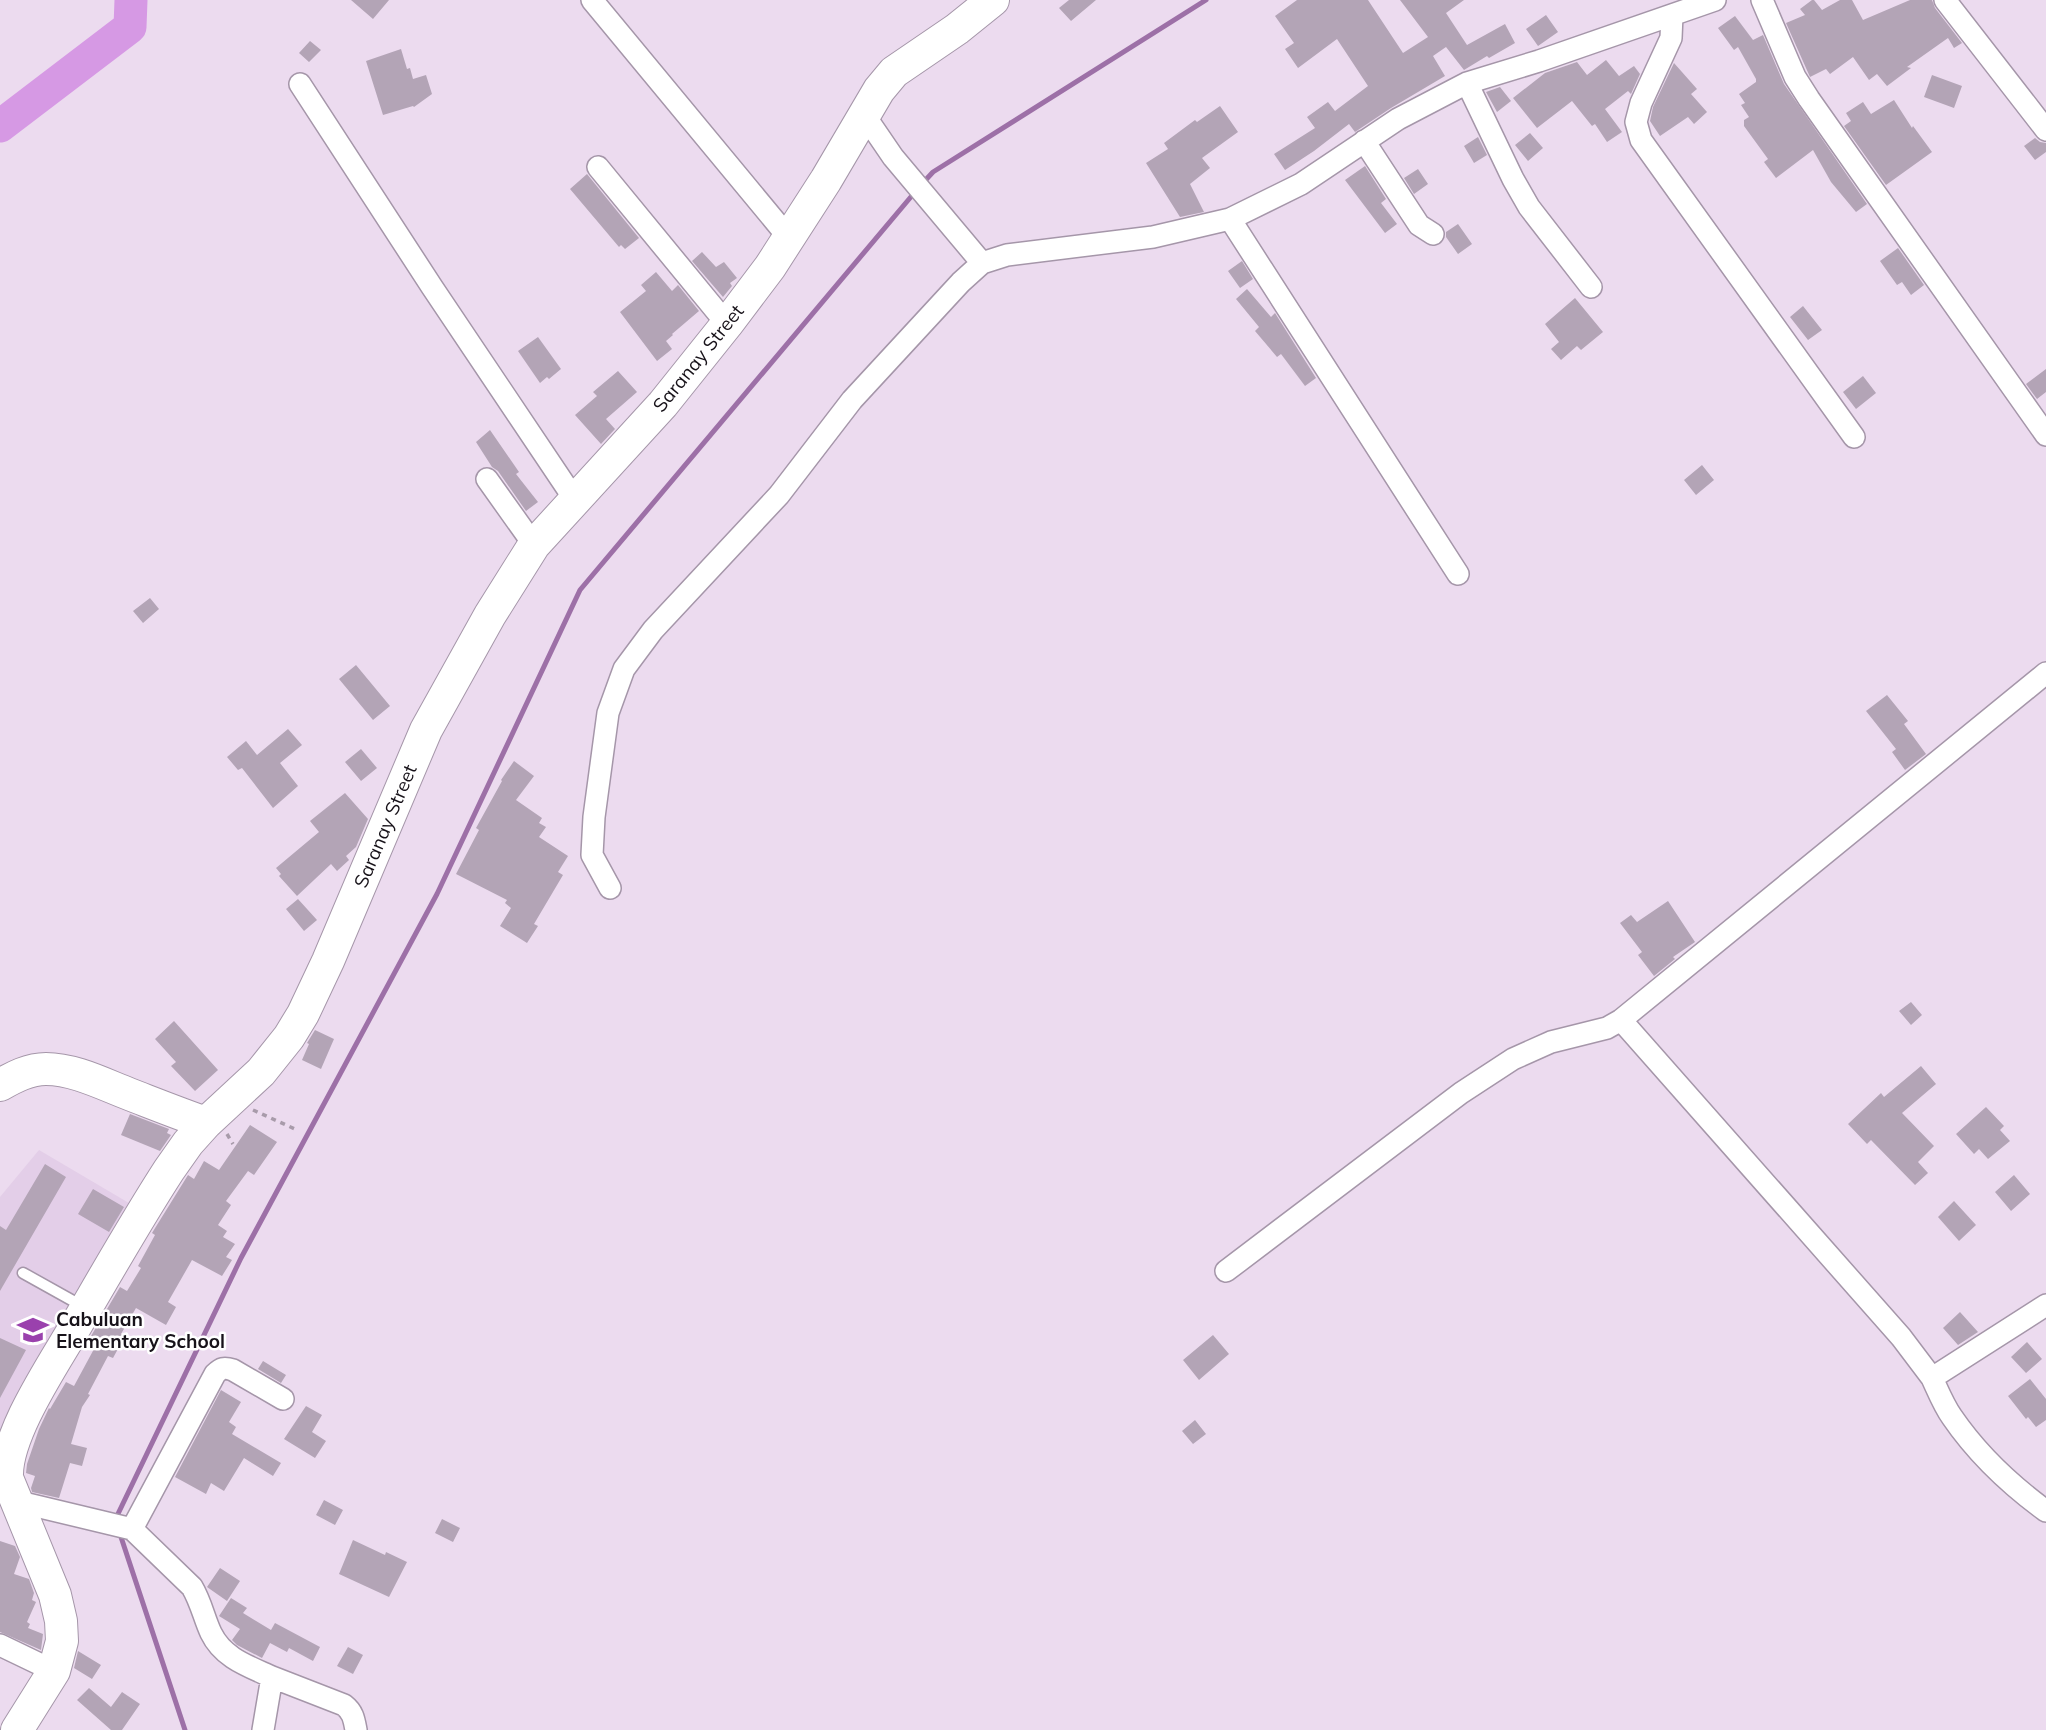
<svg xmlns="http://www.w3.org/2000/svg" width="2046" height="1730" viewBox="0 0 2046 1730" font-family="Mulish,sans-serif">
<style>
.built{fill:#e3cee8}
.lines{fill:none;stroke-linecap:round;stroke-linejoin:round}
.stream{stroke:#9d70a7;stroke-width:5}
.river{stroke:#d699e4;stroke-width:33}
.building{fill:#b3a4b6}
.lane-casing{stroke:#a596a9;stroke-width:13}
.street-casing{stroke:#a596a9;stroke-width:24}
.secondary-casing{stroke:#a596a9;stroke-width:34}
.path{stroke:#a89baa;stroke-width:3.5;stroke-dasharray:5 5;stroke-linecap:butt}
.lane{stroke:#fff;stroke-width:10}
.street{stroke:#fff;stroke-width:21}
.secondary{stroke:#fff;stroke-width:32}
.labels{text-anchor:middle;dominant-baseline:central;stroke-width:5;stroke-linejoin:round;paint-order:stroke}
.street-label{font-size:19px;fill:#171219;stroke:#fff}
.poi-label{font-size:19px;font-weight:bold;fill:#171219;stroke:#fff;text-anchor:start}
</style>
<rect width="100%" height="100%" fill="#ecdbef"/>
<path class="built" d="M39,1150L134,1206L0,1454V1197Z"/>
<g class="lines">
<path class="stream" d="M921,185L933,172L1206,0
M116,1518L241,1258L437,894L580,590L915,192
M119,1531L185,1730"/>
<path class="river" d="M0,126L130,27L131,0"/>
</g>
<path class="building" d="M351,0H389L373,19Z
M1069,0H1096L1071,21L1059,8Z
M1297,0H1368L1403,53L1428,37L1400,0H1464L1446,13L1467,45L1505,24L1515,43L1489,58L1487,56L1464,70L1446,47L1433,56L1445,76L1391,108L1355,132L1349,124L1314,151L1285,170L1274,154L1315,128L1307,117L1328,102L1335,111L1368,86L1337,39L1298,68L1285,49L1294,43L1275,16Z
M1812,0H1814L1822,10L1840,0H1852L1863,20L1910,0H1932L1935,8L1962,43L1954,48L1948,38L1907,67L1911,68L1887,86L1877,74L1869,80L1853,57L1830,74L1826,69L1810,77L1786,23L1805,15L1800,9Z
M1546,15L1558,32L1538,46L1526,29Z
M1735,16L1753,40L1763,35L1784,84L1867,204L1856,212L1831,182L1813,150L1776,178L1764,162L1768,159L1744,126V120L1749,117L1741,105L1745,103L1739,94L1756,82V79L1738,47L1734,50L1718,28Z
M310,41L321,50L309,62L299,53Z
M401,49L407,69L410,68L413,79L426,75L432,94L414,107L413,106L383,115L366,61Z
M1606,60L1619,76L1634,66L1640,74L1631,94L1628,91L1605,109L1622,132L1607,142L1595,124L1592,126L1572,101L1537,128L1513,98L1545,73L1577,62L1587,75Z
M1674,63L1697,89L1691,94L1707,112L1694,124L1688,117L1660,136L1650,121L1653,107Z
M1932,75L1962,86L1954,108L1924,97Z
M1500,87L1511,101L1497,112L1486,92Z
M1894,100L1912,128L1913,126L1932,152L1886,185L1844,126L1851,121L1846,113L1863,102L1871,114Z
M1220,106L1238,132L1202,158L1210,168L1190,184L1204,212L1180,217L1146,163L1168,149L1164,143L1195,120L1197,122Z
M1530,133L1543,148L1528,161L1515,145Z
M1478,137L1487,155L1474,163L1464,146Z
M2035,138L2040,142L2046,143V152L2035,160L2024,146Z
M1365,166L1386,199L1381,203L1397,224L1385,233L1345,180Z
M1418,169L1428,184L1414,194L1404,178Z
M587,174L639,238L625,249L621,245L619,247L570,189Z
M1458,224L1472,244L1458,254L1446,237V232Z
M1898,248L1924,285L1911,295L1902,282L1897,285L1880,261Z
M702,252L716,267L724,262L737,278L730,283L732,286L723,297L692,261Z
M1242,261L1253,279L1240,288L1228,271Z
M656,272L672,291L678,285L699,311L672,334L673,335L666,341L672,349L657,361L620,312L646,291L641,285Z
M1247,289L1271,317L1275,313L1316,378L1305,386L1281,354L1277,357L1255,331L1259,327L1236,299Z
M1575,298L1603,332L1581,350L1577,346L1561,360L1551,349L1559,342L1545,324Z
M1803,306L1822,330L1808,340L1790,317Z
M538,337L561,369L549,379L547,377L540,383L518,351Z
M2046,369V392L2037,399L2026,384Z
M618,371L637,392L606,419L615,429L601,444L575,415L597,396L593,392Z
M1863,376L1876,393L1856,409L1843,392Z
M490,430L519,472L516,474L538,502L526,511L498,471L492,467L476,442Z
M1702,465L1714,480L1696,495L1684,480Z
M150,598L159,609L143,623L133,611Z
M356,665L390,706L373,720L339,679Z
M1887,695L1908,721L1904,724L1926,754L1905,770L1892,752L1896,749L1866,711Z
M288,729L302,745L280,763L298,786L273,808L242,768L238,770L227,757L246,741L257,755Z
M361,749L377,768L361,781L345,762Z
M514,761L534,776L516,800L542,818L539,823L546,827L539,837L568,856L558,872L563,875L534,924L538,926L527,943L500,926L511,908L505,903L507,900L456,874L479,830L476,828L502,781L501,780Z
M345,793L368,819L356,847L346,856L349,860L337,871L331,864L297,896L279,876L281,874L276,868L319,832L310,821Z
M298,899L317,920L304,931L286,909Z
M1668,901L1695,942L1673,957L1675,959L1654,976L1638,955L1642,952L1620,923L1631,915L1637,922Z
M1911,1002L1922,1015L1911,1025L1899,1011Z
M174,1021L218,1070L195,1091L171,1066L176,1062L155,1039Z
M315,1030L334,1039L321,1069L302,1060L309,1044L307,1043Z
M1921,1066L1936,1084L1902,1113L1934,1146L1918,1162L1928,1173L1915,1185L1871,1140L1867,1144L1848,1124L1881,1093L1884,1097Z
M1986,1107L2004,1126L2000,1130L2010,1141L1988,1159L1979,1149L1974,1154L1956,1134Z
M130,1114L169,1129L167,1133L171,1135L160,1151L121,1135Z
M250,1125L277,1142L254,1175L248,1171L226,1201L231,1205L218,1225L227,1231L223,1237L235,1244L226,1257L232,1260L222,1276L192,1260L168,1302L176,1307L166,1325L136,1308L121,1334L125,1336L113,1358L108,1356L88,1394L90,1395L82,1407L71,1444L87,1448L82,1466L70,1463L59,1498L32,1492L31,1488L35,1476L26,1473L27,1464L39,1429L49,1408L50,1409L66,1382L74,1386L94,1349L87,1345L91,1336L120,1287L127,1291L141,1268L138,1266L155,1235L152,1233L188,1175L194,1179L204,1161L219,1170Z
M45,1164L66,1177L0,1291V1226L6,1230Z
M2014,1175L2030,1194L2011,1211L1995,1192Z
M93,1189L124,1207L109,1232L78,1214Z
M1954,1201L1976,1225L1959,1241L1938,1217Z
M1960,1312L1978,1332L1958,1345L1943,1328Z
M1213,1335L1229,1354L1199,1380L1183,1360Z
M0,1338L26,1350L0,1398Z
M2027,1342L2042,1359L2026,1373L2011,1357Z
M263,1361L286,1375L281,1383L258,1369Z
M2030,1379L2046,1399V1420L2036,1427L2028,1417L2026,1419L2008,1396Z
M221,1390L241,1402L229,1422L236,1427L232,1434L281,1463L273,1476L244,1458L224,1491L211,1483L206,1494L175,1477Z
M306,1406L322,1415L312,1432L326,1441L315,1458L284,1439Z
M1195,1420L1206,1434L1193,1444L1182,1431Z
M324,1500L343,1510L335,1525L316,1515Z
M442,1519L460,1528L453,1542L435,1533Z
M353,1540L385,1555L386,1552L407,1562L389,1597L339,1574Z
M0,1541L15,1546L20,1557L14,1574L29,1579L34,1593L32,1600L36,1602L27,1622L30,1624L28,1628L43,1634L41,1650L0,1632Z
M220,1568L240,1581L227,1601L207,1587Z
M231,1598L247,1608L243,1613L271,1630L275,1623L320,1647L313,1661L289,1648L287,1652L270,1643L262,1658L237,1645L232,1640L240,1629L219,1616Z
M348,1647L363,1655L353,1674L337,1666Z
M78,1651L101,1665L92,1679L74,1668Z
M89,1688L111,1707L122,1692L140,1704L122,1730H111L77,1700Z"/>
<g class="lines">
<defs>
<path id="lane" d="M23,1273L84,1307"/>
<path id="street" d="M592,0L789,238
M1762,0L1795,77L1809,99L2046,435
M1945,0L2046,130
M1672,15L1671,38L1641,103L1636,122L1641,140L1854,437
M1467,83L1513,179L1529,207L1591,287
M300,84L432,287L575,500
M865,116L893,157L982,263
M1364,141L1419,225L1433,234
M598,167L727,324
M1230,219L1458,574
M487,479L534,545
M610,888L592,855L594,817L608,713L624,669L653,630L779,495L852,400L961,282L982,263L1007,255L1153,237L1230,219L1301,184L1398,119L1467,83L1539,61L1715,0
M1621,1020L1901,1337L1932,1378
M1226,1271L1461,1093L1513,1059L1551,1042L1607,1028L1621,1020L2046,673
M2046,1305L1932,1378C1938,1391 1944,1406 1952,1417C1978,1455 2009,1484 2046,1511
M15,1501L132,1529L192,1587C201,1602 204,1618 211,1633C223,1658 248,1666 272,1677L263,1730
M132,1529L215,1374C221,1368 224,1367 233,1370L283,1399
M0,1645L54,1671
M272,1677L344,1705C353,1712 354,1719 356,1730"/>
<path id="secondary" d="M0,1085C14,1077 29,1069 46,1069C74,1069 103,1084 129,1094C155,1104 180,1114 206,1123
M17,1730L54,1671L62,1641L61,1621L55,1595L7,1478C5,1435 53,1365 75,1327C106,1274 136,1221 169,1170L188,1143L206,1123L261,1072L289,1037L303,1014L328,961L426,730L490,615L534,545L663,404L727,324L770,267L826,180L879,90L894,72L957,29L993,0"/>
</defs>
<use href="#lane" class="lane-casing"/>
<use href="#street" class="street-casing"/>
<use href="#secondary" class="secondary-casing"/>
<path class="path" d="M253,1110L295,1129
M227,1134L233,1144"/>
<use href="#lane" class="lane"/>
<use href="#street" class="street"/>
<use href="#secondary" class="secondary"/>
</g>
<defs>
<symbol id="school-bare" viewBox="-9 -9 18 18"><path d="M0-5L7-2L0 1L-7-2ZM-4 1L0 2.5L4 1V4Q0 6-4 4Z" fill="#9a41ad" stroke="#fff" stroke-width="2.5" paint-order="stroke"/></symbol>
</defs>
<g fill-rule="evenodd">
<use href="#school-bare" x="11" y="1308" width="44" height="44"/>
</g>
<g class="labels">
<g class="street-label">
<text transform="translate(698 358) rotate(-51)">Saranay Street</text>
<text transform="translate(385 826) rotate(-67)">Saranay Street</text>
</g>
<g class="poi-label">
<text x="56" y="1319">Cabuluan<tspan x="56" dy="22">Elementary School</tspan></text>
</g>
</g>
</svg>
